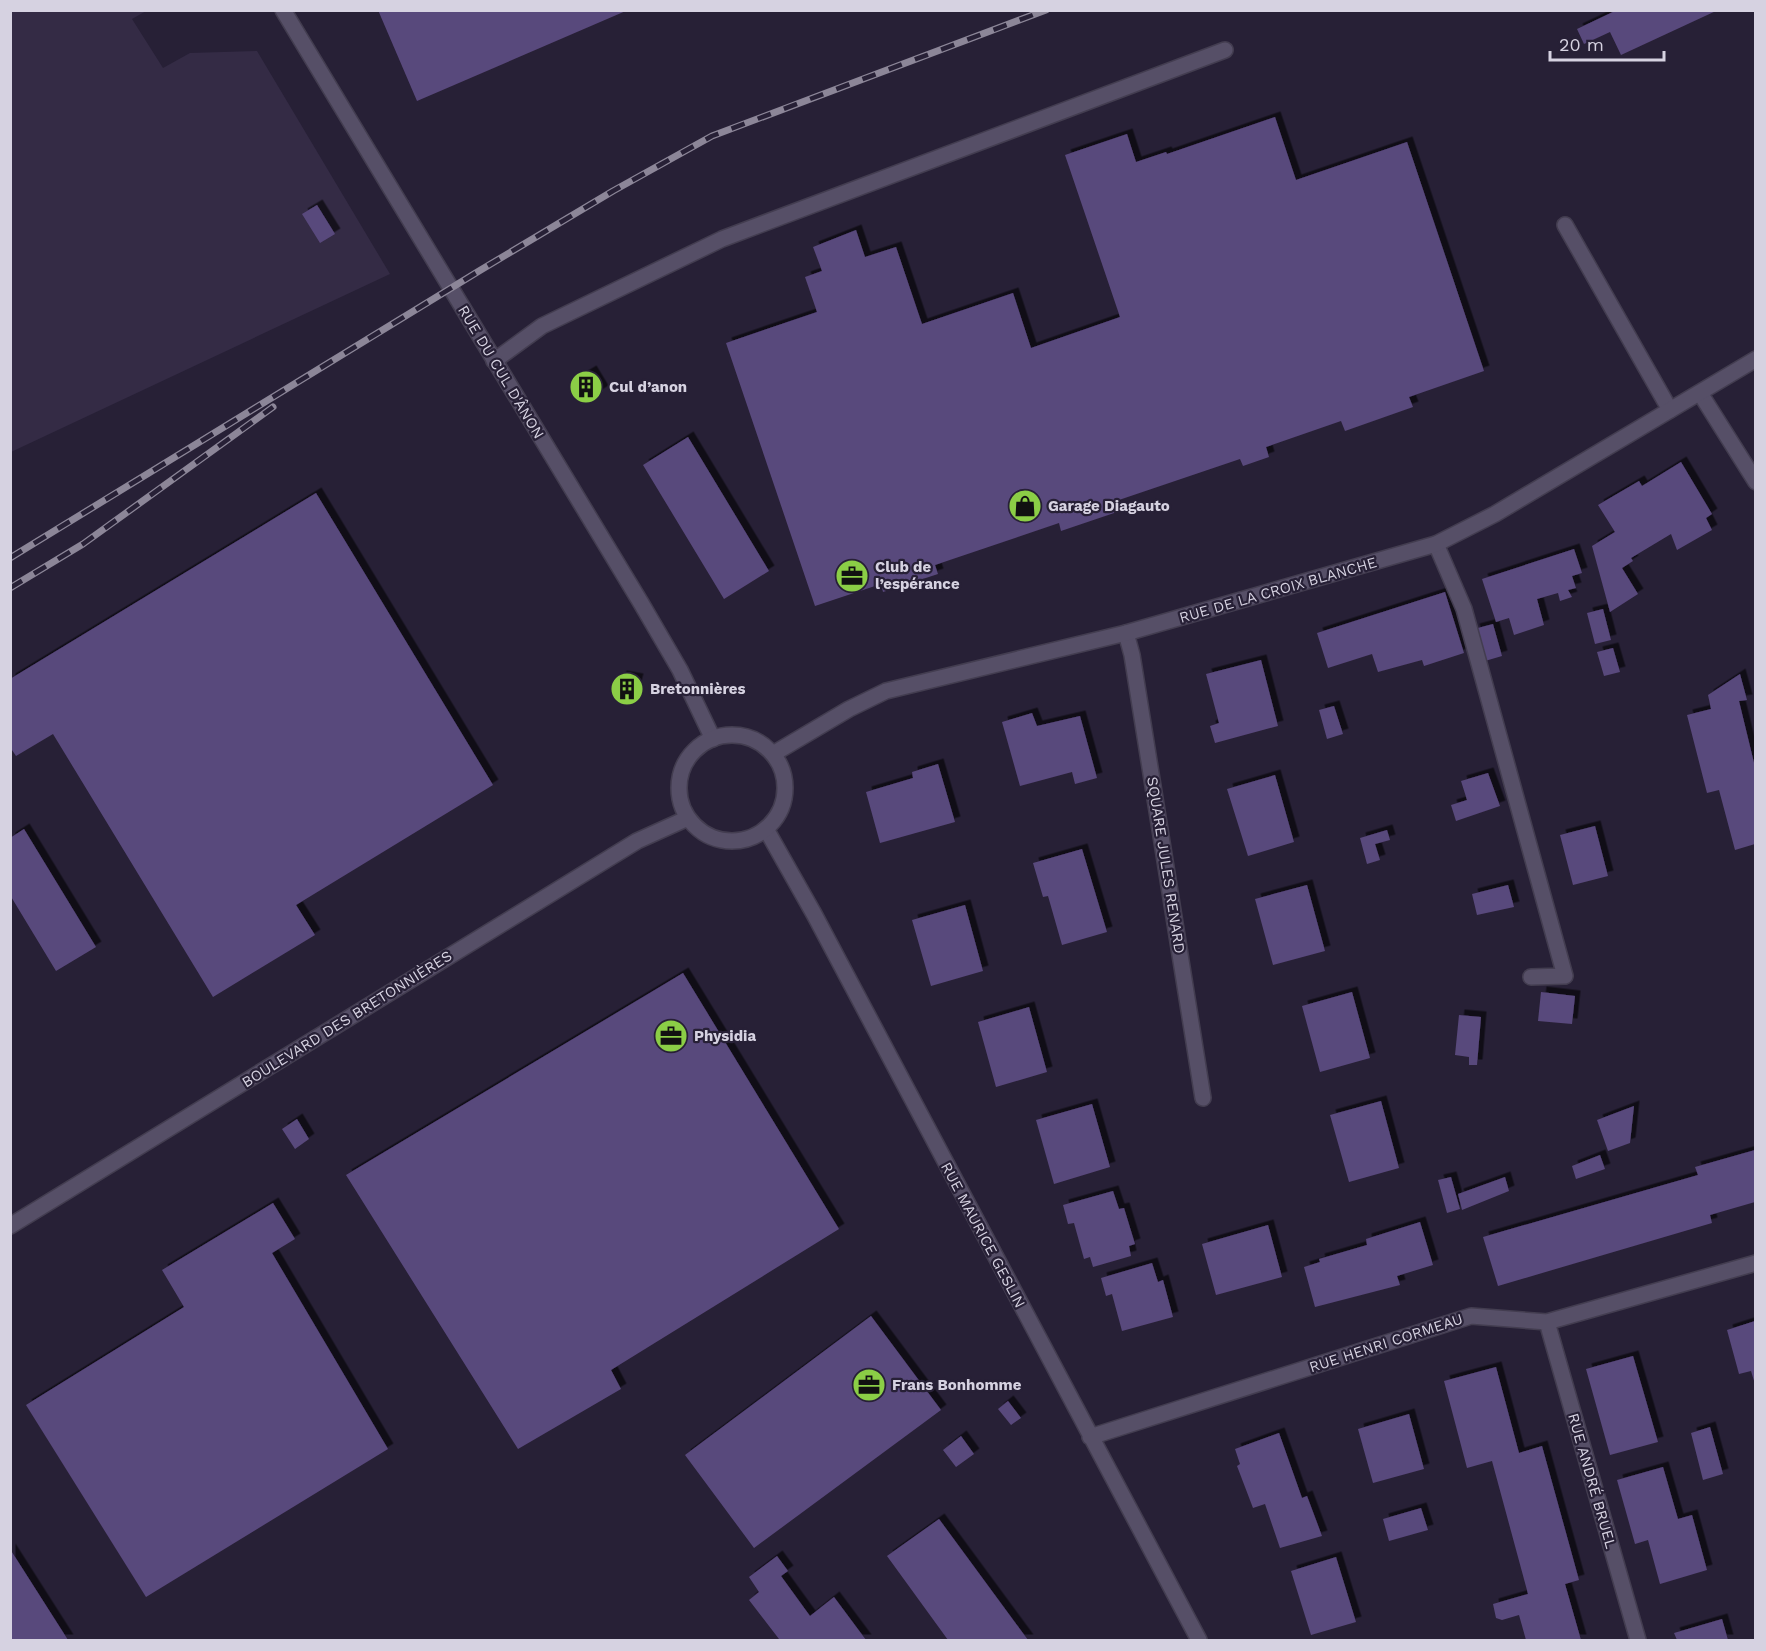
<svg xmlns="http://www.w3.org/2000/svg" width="1766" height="1651" viewBox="0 0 1766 1651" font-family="'Work Sans',sans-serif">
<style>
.built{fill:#342b45}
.building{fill:#59487c;filter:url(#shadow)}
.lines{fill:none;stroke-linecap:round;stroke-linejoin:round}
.service-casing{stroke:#433d50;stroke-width:18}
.minor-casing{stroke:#433d50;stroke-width:18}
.tertiary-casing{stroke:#433d50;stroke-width:18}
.service{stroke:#564f67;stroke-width:15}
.minor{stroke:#564f67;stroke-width:15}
.tertiary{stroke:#564f67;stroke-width:15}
.rail-casing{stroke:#8c8698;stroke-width:7}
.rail{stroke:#272036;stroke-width:4.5;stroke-dasharray:14;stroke-linecap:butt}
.labels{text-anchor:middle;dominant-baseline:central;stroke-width:4.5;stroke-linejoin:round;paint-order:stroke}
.street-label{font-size:15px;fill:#d6d2e1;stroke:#272036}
.poi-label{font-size:15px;font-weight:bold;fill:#d6d2e1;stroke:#272036;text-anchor:start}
</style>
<defs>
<filter id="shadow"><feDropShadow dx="5.5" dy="-5.5" stdDeviation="0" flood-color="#0009"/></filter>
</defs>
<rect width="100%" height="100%" fill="#272036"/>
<path class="built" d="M10,11H146L132,19L163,68L190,53L257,51L390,274L11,452Z"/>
<path class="building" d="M378,10H628L417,101Z
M1617,10H1718L1621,55L1610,32L1584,44L1577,29Z
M1275,117L1296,180L1407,142L1484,371L1409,397L1413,407L1345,431L1341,421L1266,447L1269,457L1243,466L1240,459L1113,502L1117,512L1061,531L1059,523L935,565L938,574L883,592L881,584L815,606L726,343L817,312L805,277L822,271L813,247L856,230L865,257L896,247L922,324L1013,293L1031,348L1120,317L1065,155L1127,134L1136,162L1166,152L1167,154Z
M317,205L335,234L320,243L302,214Z
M591,371L603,391L582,404L569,384Z
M688,437L769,571L724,599L643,465Z
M1681,462L1712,514L1706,518L1712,530L1677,550L1671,534L1631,558L1633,561L1622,568L1638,594L1610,612L1592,546L1615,532L1598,505L1639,481L1642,486Z
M316,493L493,785L296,905L315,935L213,997L53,734L16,756L10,747V679Z
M1574,549L1582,573L1572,576L1576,588L1568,590L1572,597L1560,601L1558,593L1537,599L1544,625L1514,635L1509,618L1496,622L1482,579Z
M1445,592L1464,653L1424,666L1422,660L1378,672L1372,654L1328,668L1317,633Z
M1603,609L1611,640L1595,644L1587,613Z
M1493,624L1502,656L1485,661L1474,629Z
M1613,648L1620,672L1604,676L1597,652Z
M1261,660L1278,726L1215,743L1210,726L1219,723L1206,674Z
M1740,674L1747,700L1739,701L1755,767V844L1735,850L1719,790L1707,793L1687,715L1711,709L1708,695Z
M621,676L638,679L632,702L616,699Z
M1334,706L1343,734L1327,739L1319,710Z
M1032,713L1037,726L1080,716L1097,778L1075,784L1072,772L1020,786L1002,722Z
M938,764L955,822L880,843L866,792L913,778L912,772Z
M1488,773L1500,806L1456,821L1451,805L1467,800L1461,781Z
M1275,775L1294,842L1248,856L1227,789Z
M1595,826L1608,876L1573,885L1560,835Z
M24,829L96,947L56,971L10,895V838Z
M1387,830L1390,840L1375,844L1380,860L1367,864L1360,838Z
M1082,849L1107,932L1062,945L1048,896L1043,897L1033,863Z
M1307,885L1325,951L1273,965L1255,899Z
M1508,885L1514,907L1477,915L1472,894Z
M965,905L983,971L931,986L912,920Z
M683,973L839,1229L611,1370L621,1389L518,1449L346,1175Z
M1352,992L1370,1058L1320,1072L1302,1006Z
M1541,992L1575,996L1572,1024L1538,1021Z
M1029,1007L1047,1072L996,1087L978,1022Z
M1459,1015L1481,1017L1477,1065H1469V1057L1455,1055Z
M1381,1101L1399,1168L1349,1182L1330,1115Z
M1092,1104L1110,1167L1054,1184L1036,1120Z
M1634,1106L1630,1143L1608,1151L1597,1120Z
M297,1119L309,1139L295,1149L282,1129Z
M1755,1150V1202L1710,1215L1712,1223L1498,1286L1483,1237L1698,1175L1695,1167Z
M1600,1155L1605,1169L1576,1179L1572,1166Z
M1451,1177L1460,1209L1447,1213L1438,1180Z
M1505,1177L1509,1191L1462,1210L1458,1194Z
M1113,1191L1119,1209L1124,1208L1135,1244L1129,1246L1131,1256L1093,1267L1090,1257L1084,1259L1074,1223L1068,1224L1063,1205Z
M273,1203L295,1239L272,1253L388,1449L146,1597L26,1405L184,1307L162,1270Z
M1420,1222L1433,1265L1397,1276L1400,1285L1315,1307L1304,1267L1320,1262L1319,1259L1367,1245L1366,1239Z
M1268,1225L1282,1277L1216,1295L1202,1244Z
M1152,1263L1158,1282L1163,1280L1173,1317L1122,1331L1112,1294L1106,1296L1101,1278Z
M871,1316L941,1410L754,1548L685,1455Z
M1755,1321V1384L1751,1371L1739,1374L1727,1330Z
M1633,1356L1658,1442L1610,1455L1586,1369Z
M1496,1367L1519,1453L1542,1446L1579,1580L1565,1584L1581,1640H1526L1519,1615L1502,1620L1496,1618L1493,1604L1528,1594L1492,1461L1467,1468L1444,1381Z
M1008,1401L1021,1418L1011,1425L998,1409Z
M1409,1414L1424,1469L1373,1483L1358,1429Z
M1710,1427L1723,1474L1703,1480L1691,1433Z
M1279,1433L1302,1498L1307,1496L1322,1536L1280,1548L1265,1504L1253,1508L1237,1466L1240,1464L1235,1449Z
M961,1436L974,1454L956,1467L943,1450Z
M1663,1467L1678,1519L1692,1515L1707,1570L1660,1584L1648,1540L1635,1544L1617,1480Z
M1421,1508L1428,1530L1389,1541L1383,1519Z
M939,1519L1028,1640H948L887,1556Z
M10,1549L68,1640H10Z
M777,1556L788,1571L781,1576L810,1616L834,1597L866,1640H777L779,1639L749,1600L759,1592L749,1577Z
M1336,1557L1356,1622L1311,1635L1291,1571Z
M1722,1619L1728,1640H1677L1674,1633Z"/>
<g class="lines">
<defs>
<path id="service" d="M1565,225L1670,410
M494,361L542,326L722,239L1225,50
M1436,544L1464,609L1565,976L1531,977"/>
<path id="minor" d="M283,10L641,603L680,670L713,739
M1700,393L1756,482
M1126,633L1132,655L1203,1098
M766,829L814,914L1199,1640
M1547,1322L1638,1640
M1090,1437L1471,1316L1547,1322L1756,1263"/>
<path id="tertiary" d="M679 788a53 53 0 1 1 106 0a53 53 0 1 1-106 0Z
M773,754L849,709L886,691L1126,633L1436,544L1495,514L1756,359
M10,1226L637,841L688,818"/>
</defs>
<use href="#service" class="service-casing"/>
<use href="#minor" class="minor-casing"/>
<use href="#tertiary" class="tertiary-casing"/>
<use href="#service" class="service"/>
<use href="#minor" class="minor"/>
<use href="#tertiary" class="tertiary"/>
<defs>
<path id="rail" d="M10,558L479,271L613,191L712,136L1046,10
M10,588L83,544L273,407"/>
</defs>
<use href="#rail" class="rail-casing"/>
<use href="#rail" class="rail"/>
</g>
<defs>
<symbol id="building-disc" viewBox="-11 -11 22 22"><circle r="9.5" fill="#8bce46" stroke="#272036"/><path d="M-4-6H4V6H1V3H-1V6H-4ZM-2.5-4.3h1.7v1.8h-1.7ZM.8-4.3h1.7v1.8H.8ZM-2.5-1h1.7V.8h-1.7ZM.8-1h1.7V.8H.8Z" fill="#111"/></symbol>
<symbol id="shop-disc" viewBox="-11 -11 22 22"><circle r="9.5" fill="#8bce46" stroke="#272036"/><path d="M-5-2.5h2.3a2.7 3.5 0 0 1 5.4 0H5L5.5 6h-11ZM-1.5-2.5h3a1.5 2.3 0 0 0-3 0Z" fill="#111"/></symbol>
<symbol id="office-disc" viewBox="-11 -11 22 22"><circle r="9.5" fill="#8bce46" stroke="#272036"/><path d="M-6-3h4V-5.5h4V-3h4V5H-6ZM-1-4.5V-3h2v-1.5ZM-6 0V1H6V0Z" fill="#111"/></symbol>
</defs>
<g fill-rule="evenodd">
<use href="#building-disc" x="567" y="368" width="38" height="38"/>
<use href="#shop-disc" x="1006" y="487" width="38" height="38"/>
<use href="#office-disc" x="833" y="557" width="38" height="38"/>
<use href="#building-disc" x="608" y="670" width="38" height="38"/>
<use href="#office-disc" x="652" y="1017" width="38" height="38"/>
<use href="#office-disc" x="850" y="1366" width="38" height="38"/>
</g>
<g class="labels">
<g class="street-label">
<text transform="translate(501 372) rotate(59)">RUE DU CUL D'ÂNON</text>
<text transform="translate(1278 590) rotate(-16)">RUE DE LA CROIX BLANCHE</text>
<text transform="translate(1166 865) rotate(81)">SQUARE JULES RENARD</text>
<text transform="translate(347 1019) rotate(-32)">BOULEVARD DES BRETONNIÈRES</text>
<text transform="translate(983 1235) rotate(62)">RUE MAURICE GESLIN</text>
<text transform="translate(1386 1343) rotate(-18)">RUE HENRI CORMEAU</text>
<text transform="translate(1592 1481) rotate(74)">RUE ANDRÉ BRUEL</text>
</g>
<g class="poi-label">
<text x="609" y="387">Cul d’anon</text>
<text x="1048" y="506">Garage Diagauto</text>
<text x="875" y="567">Club de<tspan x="875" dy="17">l’espérance</tspan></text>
<text x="650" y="689">Bretonnières</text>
<text x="694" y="1036">Physidia</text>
<text x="892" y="1385">Frans Bonhomme</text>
</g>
</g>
<rect width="1766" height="1651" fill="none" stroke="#d6d2e1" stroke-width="24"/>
<path d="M1550 51v9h114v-9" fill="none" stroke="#d6d2e1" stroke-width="3"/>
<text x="1559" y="51" font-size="18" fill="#d6d2e1" stroke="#272036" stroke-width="4.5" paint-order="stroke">20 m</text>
</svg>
